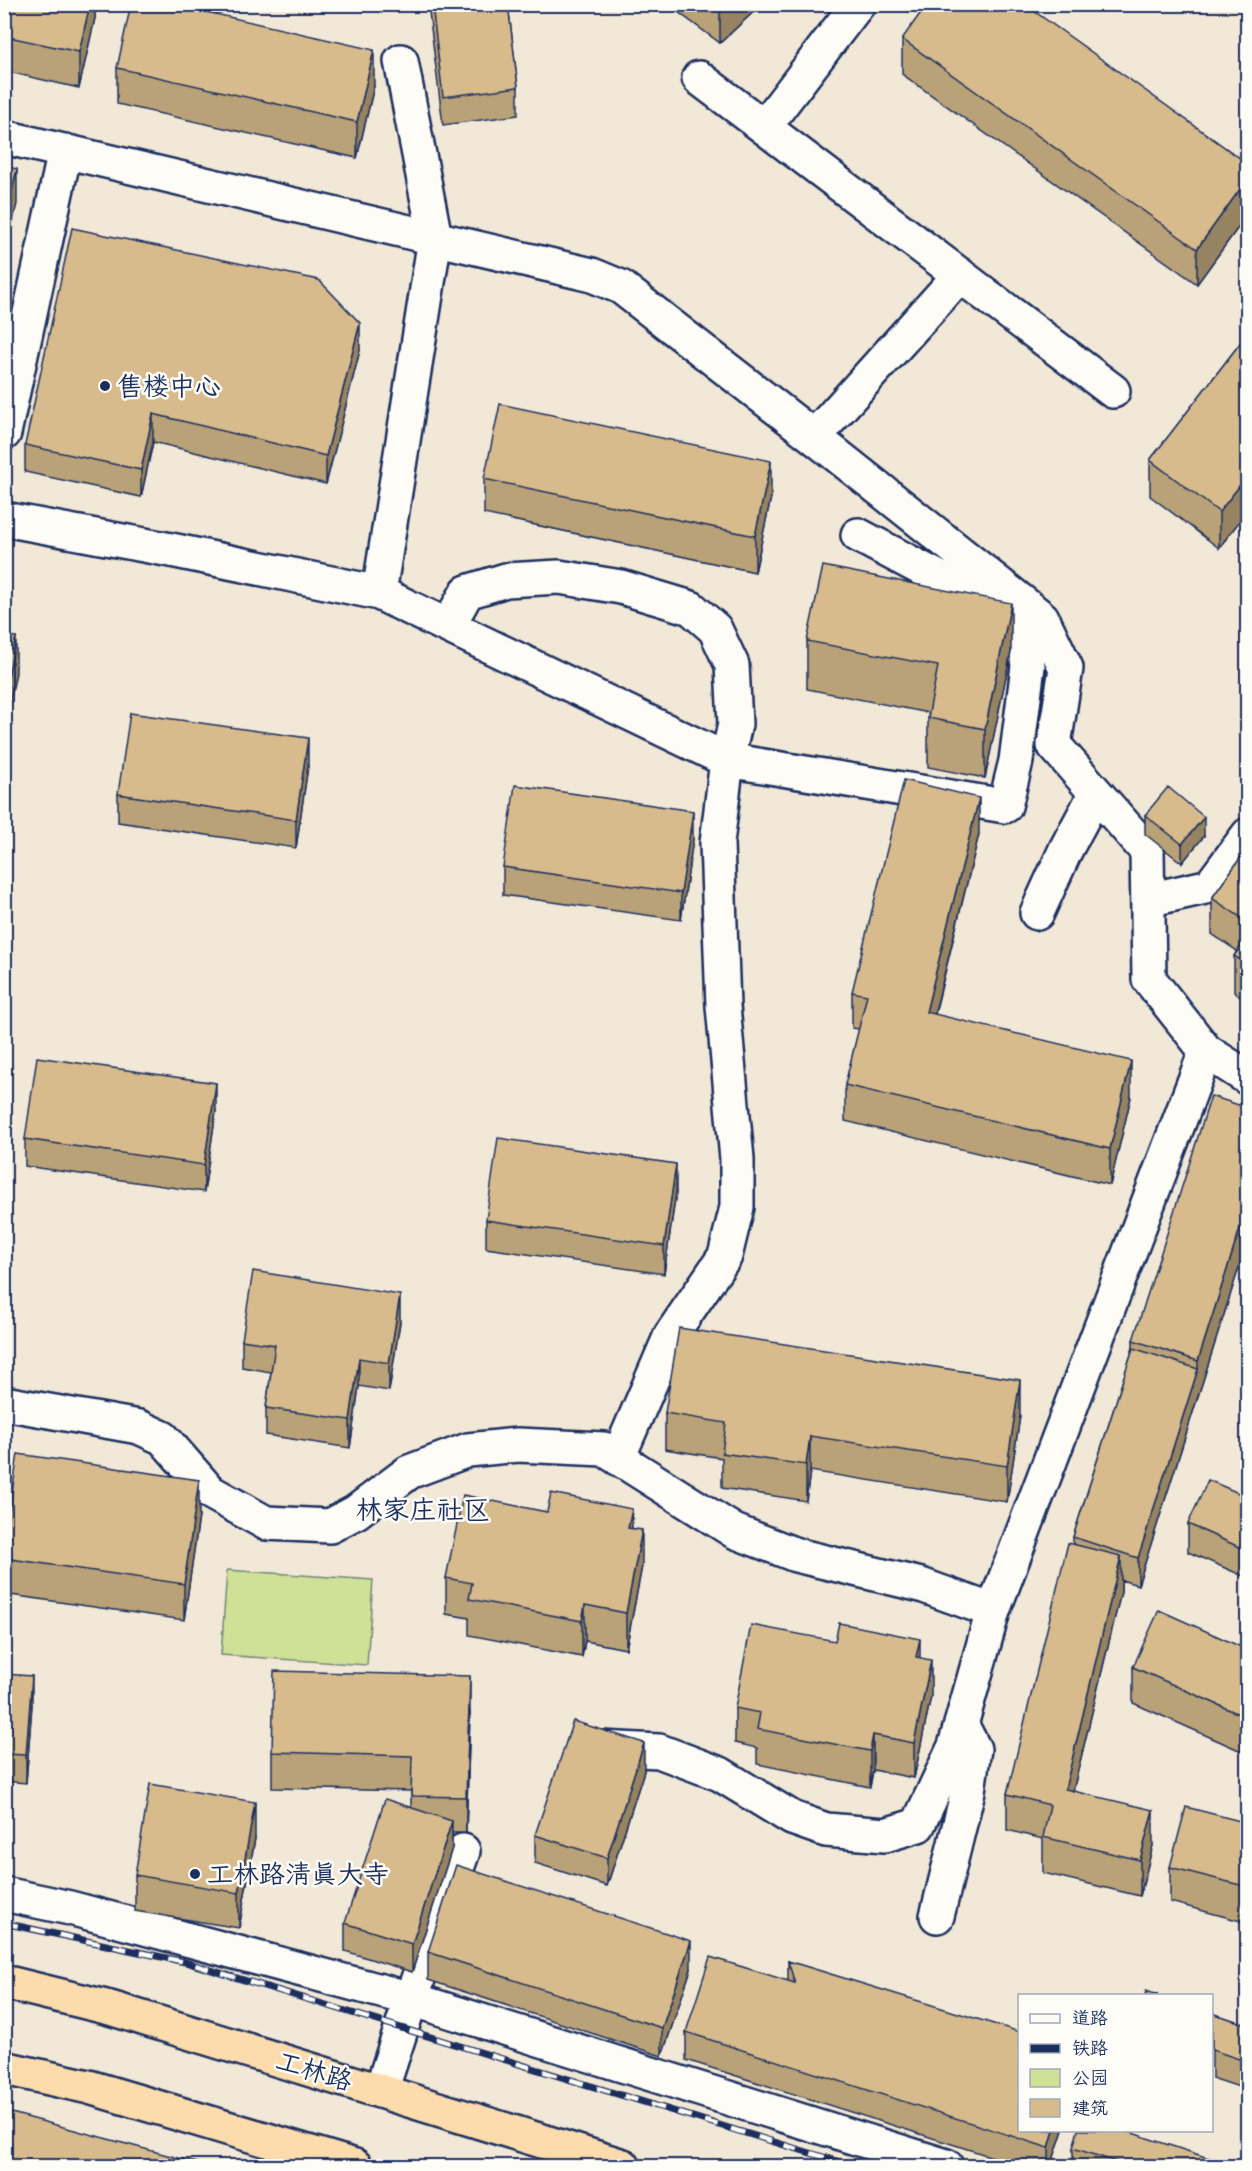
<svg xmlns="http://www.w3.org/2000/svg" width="1252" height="2171" viewBox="0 0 1252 2171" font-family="Caveat,'LXGW WenKai TC',sans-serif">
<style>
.green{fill:#cee196;stroke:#74887a;stroke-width:1.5}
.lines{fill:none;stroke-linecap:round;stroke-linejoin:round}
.minor-casing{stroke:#1b2f5e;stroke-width:38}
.highway-casing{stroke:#1b2f5e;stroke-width:38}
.minor{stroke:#fdfcf7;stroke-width:33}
.highway{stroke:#fcdcac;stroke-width:33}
.rail-casing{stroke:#1b2f5e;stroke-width:7}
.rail{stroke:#fdfcf7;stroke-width:4.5;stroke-dasharray:14;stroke-linecap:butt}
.wall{fill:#b9a178;stroke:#1b2f5e;stroke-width:1.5}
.shaded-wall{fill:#968362;stroke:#1b2f5e;stroke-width:1.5}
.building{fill:#d7bb8c;stroke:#1b2f5e;stroke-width:1.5}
.poi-dot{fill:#1b2f5e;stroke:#fdfcf7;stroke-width:2}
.labels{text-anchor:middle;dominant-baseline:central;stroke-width:5;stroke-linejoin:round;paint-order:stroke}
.poi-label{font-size:26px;fill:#1b2f5e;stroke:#fdfcf7;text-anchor:start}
.street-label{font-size:26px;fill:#1b2f5e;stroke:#fdfcf7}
.neighbourhood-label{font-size:27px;fill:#1b2f5e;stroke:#fdfcf7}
</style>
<rect width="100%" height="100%" fill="#f2e8d7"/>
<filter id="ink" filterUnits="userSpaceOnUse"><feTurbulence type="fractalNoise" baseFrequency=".0167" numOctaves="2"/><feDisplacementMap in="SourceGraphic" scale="12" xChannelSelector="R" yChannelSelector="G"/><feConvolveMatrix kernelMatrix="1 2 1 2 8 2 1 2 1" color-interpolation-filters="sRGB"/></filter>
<g filter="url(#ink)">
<path class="green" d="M227,1570L373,1580L367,1665L221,1655Z"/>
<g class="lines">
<defs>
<path id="minor" d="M699,78L1113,391
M764,127L858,4
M4,137L592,275L621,287L814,437L1042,618L1066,668L1054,745L1147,851L1149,979L1206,1051L1248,1078
M4,433L65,151
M814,437L960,275
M4,519L171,550L379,593L727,760L1005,806L1016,761L1028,666L1024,636L994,607L858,535
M379,593L435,238L401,61
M448,626L467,592L506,580L559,577L621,587L691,608L715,629L732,665L735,724L727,760L717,843L723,1006L737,1159V1207L725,1256L671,1335L618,1458
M1148,900L1210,886L1248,835
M1037,913L1066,849L1096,793
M4,1403L139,1427L163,1438L210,1492L266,1523L330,1526L356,1512L409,1472L468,1450L518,1445L604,1449L734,1531L796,1555L921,1585L993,1611
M601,1748L659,1751L720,1774L792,1818L826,1830L885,1835L918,1825L955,1746L993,1611L1206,1051
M4,1894L70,1908L411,1999L946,2166
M937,1916L968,1791L974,1749L961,1724
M381,2091L411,1999L463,1851"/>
<path id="highway" d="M4,1982L110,2008L623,2166
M4,2068L89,2087L355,2166"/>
</defs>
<use href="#minor" class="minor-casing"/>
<use href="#highway" class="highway-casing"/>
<use href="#minor" class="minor"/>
<use href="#highway" class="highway"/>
<defs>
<path id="rail" d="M4,1923L185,1962L853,2166"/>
</defs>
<use href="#rail" class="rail-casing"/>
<use href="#rail" class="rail"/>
</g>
<path class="wall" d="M4,4H95V18L79,88L4,71Z
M428,4H508L518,87V115L443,125Z
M670,4H762L720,43L670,6Z
M902,39L1247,164V129L1248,214L1197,284L902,74Z
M117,68L374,86L357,158L117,104Z
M1248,333V510L1219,548L1150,496V460Z
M360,350L326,484L153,442L141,497L25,472V445Z
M484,479L771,497L755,572L484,514Z
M807,641L1011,652L985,778L928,767V718L929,713L807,689Z
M308,766L296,848L118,822V794Z
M1145,815L1204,836L1182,863L1145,834Z
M979,834L935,1014L1131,1097L1110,1185L845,1121V1085L859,1029L852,1028V992Z
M693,839L681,920L503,895V867Z
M1248,847V1001L1234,992V956L1237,951L1212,934V898Z
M1248,1108V1239L1138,1585L1121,1580V1592L1073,1791L1153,1845L1140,1896L1043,1873V1839L1007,1830V1794L1073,1545V1537L1133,1348V1340Z
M216,1111L204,1192L25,1166V1139Z
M676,1192L664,1274L486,1248V1220Z
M400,1322L389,1391L359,1386L350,1448L266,1435V1408L271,1372L242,1367V1340Z
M1248,1376V1415L1243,1413V1386Z
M665,1413L1020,1416L1007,1502L810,1471L806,1501L722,1488V1458L665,1449Z
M1248,1497V1578L1188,1552V1524Z
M199,1516L184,1620L4,1594V1544Z
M632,1528L642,1566L626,1649L585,1641L582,1657L469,1635V1618L446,1614V1578Z
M1248,1650V1754L1133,1703V1667Z
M920,1658L931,1696L914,1778L873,1770L870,1787L757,1764V1748L735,1743V1708Z
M4,1674L32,1704L26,1783L4,1781Z
M470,1712L466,1833H452V1848L412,1972L345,1951V1923L411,1807V1791L272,1788V1752Z
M644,1771L607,1886L535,1863V1835Z
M1248,1823V1923L1170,1902V1867Z
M255,1838L239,1928L135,1911V1875Z
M428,1952L691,1969L662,2056L428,1980Z
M788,1961L1020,2130H1063L1051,2166H1021L686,2060V2032L788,1981Z
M1212,2013L1248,2025V2090L1212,2078Z
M1073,2148L1233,2166H1073Z"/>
<path class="shaded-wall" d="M90,4H95V18L79,88V52Z
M723,4H762L720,43V7Z
M374,50V86L357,158V122Z
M17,169V204L4,260V224Z
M1248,178V214L1197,284V249Z
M360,323V350L326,484V456Z
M153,414V442L141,497V470Z
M771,461V497L755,572V536Z
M1248,475V510L1219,548V512Z
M1011,603V652L985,778V729Z
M16,637V673L4,731V695Z
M308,738V766L296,848V820Z
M979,798V834L926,1048V1012Z
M693,811V839L681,920V893Z
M1204,817V836L1182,863V844Z
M1131,1061V1097L1110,1185V1149Z
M216,1083V1111L204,1192V1165Z
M676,1164V1192L664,1274V1246Z
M1248,1203V1239L1138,1585V1558L1198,1369V1361Z
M400,1295V1322L389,1391V1363Z
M359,1358V1386L350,1448V1420Z
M1020,1380V1416L1007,1502V1466Z
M810,1436V1471L806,1501V1465Z
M199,1480V1516L184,1620V1584Z
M632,1509V1545L628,1528Z
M642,1530V1566L626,1649V1613Z
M1121,1556V1592L1065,1824V1789Z
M585,1605V1641L582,1657V1621Z
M920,1639V1675L916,1657Z
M931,1660V1696L914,1778V1743Z
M32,1676V1704L26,1783V1755Z
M470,1676V1712L466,1833V1797Z
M873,1735V1770L870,1787V1751Z
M644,1743V1771L607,1886V1858Z
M255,1802V1838L239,1928V1893Z
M1153,1810V1845L1140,1896V1860Z
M452,1821V1848L412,1972V1944Z
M691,1941V1969L662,2056V2028Z
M1054,2130H1063L1051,2166H1049V2148Z"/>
<path class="building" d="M4,4H90L79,52L4,36Z
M131,4H171L374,50L357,122L117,68Z
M432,4H508L518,87L443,97Z
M927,4H1024L1248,164V178L1197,249L902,39Z
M4,166L17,169L4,224Z
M72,228L319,280L360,323L326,456L153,414L141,470L25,445Z
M1248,333V475L1219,512L1150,460Z
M500,404L771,461L755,536L484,479Z
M823,566L1011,603L985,729L928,718L938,666L807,641Z
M4,635L16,637L4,695Z
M130,713L308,738L296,820L118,794Z
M904,780L979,798L926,1012L1131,1061L1110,1149L845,1085L867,995L852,992Z
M515,785L693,811L681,893L503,867Z
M1168,787L1204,817L1182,844L1145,815Z
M1248,847V922L1212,898Z
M1248,936V965L1234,956Z
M37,1057L216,1083L204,1165L25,1139Z
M1211,1096L1248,1108V1203L1198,1361L1133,1340Z
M498,1138L676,1164L664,1246L486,1220Z
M253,1271L400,1295L389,1363L359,1358L350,1420L266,1408L275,1345L242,1340Z
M679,1328L1020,1380L1007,1466L810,1436L806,1465L722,1453L726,1423L665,1413Z
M1133,1348L1198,1369L1138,1558L1073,1537Z
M1248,1376V1387L1243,1386Z
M18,1454L199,1480L184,1584L4,1558V1544Z
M1208,1480L1248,1497V1551L1188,1524Z
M551,1493L632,1509L628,1528L642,1530L626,1613L585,1605L582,1621L469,1599L472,1583L446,1578L463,1495L547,1512Z
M1068,1543L1121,1556L1065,1789L1153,1810L1140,1860L1043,1837L1050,1805L1007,1794Z
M1159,1610L1248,1650V1718L1133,1667Z
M839,1623L920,1639L916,1657L931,1660L914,1743L873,1735L870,1751L757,1729L760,1713L735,1708L751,1625L835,1641Z
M274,1671L470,1676L466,1797L411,1796L412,1756L272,1752Z
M4,1674L32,1676L26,1755L4,1754Z
M573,1721L644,1743L607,1858L535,1835Z
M150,1784L255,1802L239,1893L135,1875Z
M385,1799L452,1821L412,1944L345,1923Z
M1186,1807L1248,1823V1887L1170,1867Z
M456,1865L691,1941L662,2028L428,1952Z
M710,1957L795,1983L788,1961L1020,2032V2130H1054L1049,2148L686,2032Z
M1146,1991L1158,1995H1145Z
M1212,2013L1248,2025V2062L1212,2050Z
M4,2111L208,2166H4Z
M1078,2130H1123L1233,2166H1129L1073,2148Z"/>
</g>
<g class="poi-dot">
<circle cx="105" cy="386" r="6"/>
<circle cx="195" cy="1874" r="6"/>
</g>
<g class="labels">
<g class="poi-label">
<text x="117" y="386">售楼中心</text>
<text x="207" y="1874">工林路清真大寺</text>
</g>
<g class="street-label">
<text transform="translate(314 2071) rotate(17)">工林路</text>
</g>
<g class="neighbourhood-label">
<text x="423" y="1510">林家庄社区</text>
</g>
</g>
<rect width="1252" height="2171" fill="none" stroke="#fdfcf7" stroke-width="24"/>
<rect x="12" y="12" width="1228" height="2147" fill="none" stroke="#1b2f5e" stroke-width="2" filter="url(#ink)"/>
<rect x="1018" y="1994" width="195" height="138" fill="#fdfcf7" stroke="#a3aaba" stroke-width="1.5"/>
<rect x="1030" y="2014" width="30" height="9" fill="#fdfcf7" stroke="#a3aaba" stroke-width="1.5"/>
<text x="1072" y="2024" font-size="18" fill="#1b2f5e">道路</text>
<rect x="1030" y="2044" width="30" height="9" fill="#1b2f5e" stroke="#a3aaba" stroke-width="1.5"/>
<text x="1072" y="2054" font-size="18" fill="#1b2f5e">铁路</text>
<rect x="1030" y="2069" width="30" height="18" fill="#cee196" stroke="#a3aaba" stroke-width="1.5"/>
<text x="1072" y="2084" font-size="18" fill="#1b2f5e">公园</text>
<rect x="1030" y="2099" width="30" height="18" fill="#d7bb8c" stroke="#a3aaba" stroke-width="1.5"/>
<text x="1072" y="2114" font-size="18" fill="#1b2f5e">建筑</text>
</svg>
